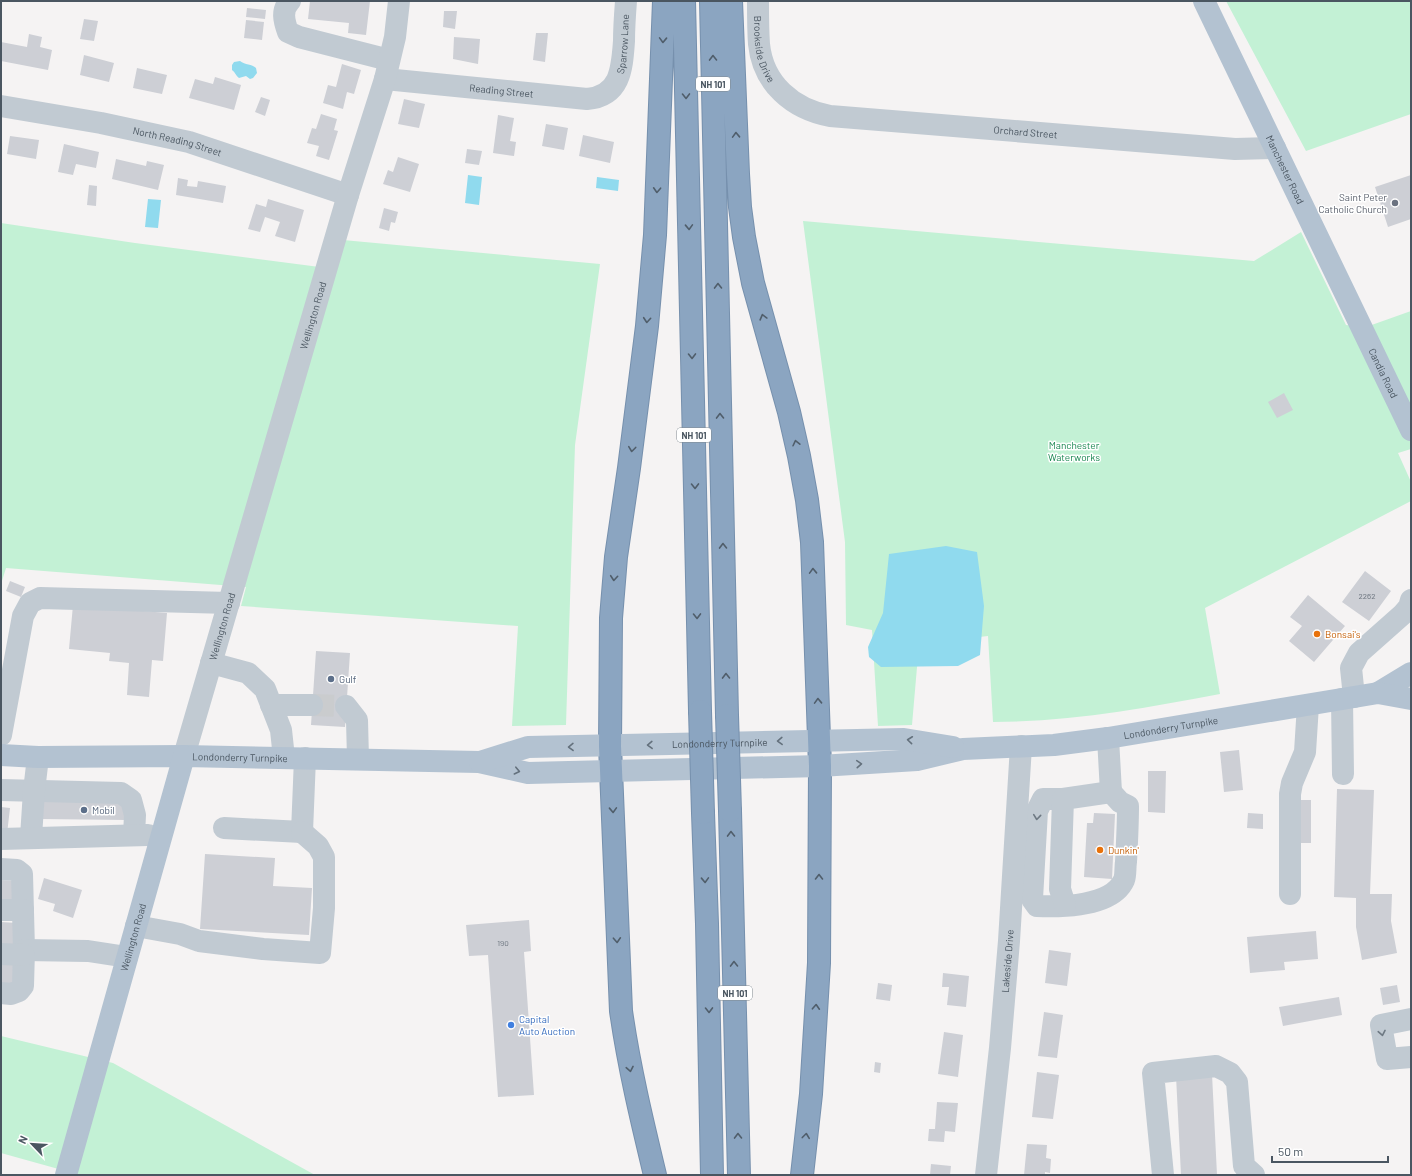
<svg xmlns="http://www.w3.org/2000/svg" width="1412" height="1176" viewBox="0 0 1412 1176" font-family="Barlow,sans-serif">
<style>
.green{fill:#c3f1d5}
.water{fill:#90daee}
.building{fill:#cdcfd5}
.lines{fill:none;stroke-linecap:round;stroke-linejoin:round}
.minor-tunnel{stroke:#caccce;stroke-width:22;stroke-dasharray:22 11;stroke-linecap:butt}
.highway-casing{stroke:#7690ad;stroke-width:24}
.minor{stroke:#c1cad2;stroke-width:22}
.major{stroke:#b3c2d1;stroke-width:22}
.highway{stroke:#8ba5c1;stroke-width:22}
.highway-bridge-casing{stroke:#7690ad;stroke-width:24;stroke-linecap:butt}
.highway-bridge{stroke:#8ba5c1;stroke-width:22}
.oneway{stroke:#505e6b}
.oneway2{stroke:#64717d}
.oneway3{stroke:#6e7983}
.worship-dot{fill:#6b7280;stroke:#fff;stroke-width:1.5}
.food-dot{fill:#e8710a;stroke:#fff;stroke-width:1.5}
.service-dot{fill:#5c6f8a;stroke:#fff;stroke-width:1.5}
.shop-dot{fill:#3f7fe0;stroke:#fff;stroke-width:1.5}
.labels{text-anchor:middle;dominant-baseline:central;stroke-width:3;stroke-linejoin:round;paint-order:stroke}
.number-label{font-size:8px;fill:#6b747e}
.shield{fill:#fff;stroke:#808990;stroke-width:1}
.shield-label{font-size:9px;font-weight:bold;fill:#4a5661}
.street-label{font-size:10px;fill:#4a5661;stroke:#fff}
.worship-label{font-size:10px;fill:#5b616d;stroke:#fff;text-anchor:end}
.park-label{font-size:10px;fill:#17864f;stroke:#fff}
.food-label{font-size:10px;fill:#c56008;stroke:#fff;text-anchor:start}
.service-label{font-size:10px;fill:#4e5e75;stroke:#fff;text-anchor:start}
.shop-label{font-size:10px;fill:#366cbe;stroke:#fff;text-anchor:start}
</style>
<rect width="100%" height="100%" fill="#f5f3f3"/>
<path class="green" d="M1226,1H1411V114L1306,151Z
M803,221L1254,261L1301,232L1346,325L1366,327L1411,311V449L1398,453L1411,482V501L1205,608L1220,694C1145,708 1070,722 993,722L988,636L919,644L912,725L878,726L872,630L846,625L845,542Z
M1,223L135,243L335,269L343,240L600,264L575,445L566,725L512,726L518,626L241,606L246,587L6,568L1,584Z
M1,1036L113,1063L315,1175H80L1,1153Z"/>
<path class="water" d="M240,61C245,65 252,64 256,68L257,73L253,78L250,79L246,76L239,78C236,76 235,72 232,70V65L234,62Z
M468,175L482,177L479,205L465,203Z
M597,177L619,180L618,191L596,188Z
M148,199L161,200L158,228L145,227Z
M946,546L977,552L984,606L980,655L958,666L881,667L869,657L868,647L883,613L889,554Z"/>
<path class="building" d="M310,1H370L366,35L348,33L349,23L308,19Z
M247,8L266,10L265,19L246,17Z
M444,11H457L455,29L443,27Z
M84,19L98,21L94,41L80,39Z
M246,20L264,22L262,40L244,38Z
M536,33H548L545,62L533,60Z
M29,34L42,37L40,47L52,50L48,70L1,61V42L27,47Z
M454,37L480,39L478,64L453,59Z
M84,55L114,63L109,82L80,75Z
M342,64L361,70L354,94L347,92L343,109L323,103L328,85L336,87Z
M137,68L167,75L162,94L133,88Z
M215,77L241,85L234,110L189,98L195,79L213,84Z
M261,97L270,100L265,116L255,112Z
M404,99L425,104L419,128L398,124Z
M321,114L337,119L334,130L338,131L329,160L316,156L319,146L307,143L312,128L316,129Z
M498,115L514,118L510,141L516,142L514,156L493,153Z
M546,124L568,128L564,150L542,146Z
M583,135L614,142L610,163L579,156Z
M10,136L39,140L36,159L7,154Z
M64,144L99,152L96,168L76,164L73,175L58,172Z
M467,149L482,151L479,165L465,163Z
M398,157L419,164L410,192L383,184L388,170L393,172Z
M116,159L146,166L147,161L164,165L158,190L112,179Z
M1411,175V219L1388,227L1375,187Z
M178,178L188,180L187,186L197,187L198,181L226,186L223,203L176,195Z
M89,185L97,186L96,206L87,205Z
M268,199L304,210L295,242L275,236L280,222L265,217L260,232L248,229L256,204L266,207Z
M384,208L398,212L395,223L391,222L389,231L379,228Z
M1284,393L1293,410L1277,418L1268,402Z
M1365,571L1391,591L1369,621L1342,602Z
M10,581L25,587L21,597L6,591Z
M1308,595L1345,626L1314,662L1289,641L1302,626L1290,617Z
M73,605L167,613L163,661L152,660L149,697L127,695L129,663L109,661L110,653L69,649Z
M316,651L350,653L345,727L311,725Z
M1239,750L1243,790L1224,792L1220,752Z
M1148,771H1166L1165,813L1148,812Z
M1337,789L1374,790L1370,894H1392L1391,921L1397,953L1362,960L1356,927V898L1334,897Z
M42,800L126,802V820L41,819Z
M1295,800H1311V843H1295Z
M1,807L10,808L7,834L1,833Z
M1094,813L1115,814L1112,879L1084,877L1087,823H1093Z
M1248,813L1263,814V829L1247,828Z
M205,854L275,858L273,886L312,888L309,935L200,929Z
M44,878L82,890L73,918L53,911L55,904L38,899Z
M1,880L17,881L16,903L1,902Z
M529,920L531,951L524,952L534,1095L498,1097L488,955L469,956L466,925Z
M1,922L17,923L16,945L1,944Z
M1316,931L1318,959L1284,962L1285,970L1250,973L1247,937Z
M1049,950L1071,953L1067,986L1045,983Z
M1,964H16V987L1,986Z
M943,973L969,976L966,1007L947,1005L949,987H942Z
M878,983L892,985L890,1001L876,999Z
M1397,985L1400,1002L1383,1005L1380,988Z
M1339,997L1342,1015L1283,1026L1279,1007Z
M1044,1012L1063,1015L1057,1058L1038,1056Z
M944,1032L963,1035L958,1077L938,1074Z
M875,1062L881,1063L880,1073L874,1072Z
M1037,1072L1059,1075L1053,1119L1032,1117Z
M1212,1074L1217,1175H1181L1176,1076Z
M937,1102L958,1103L955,1132L945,1131L944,1142L928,1141L929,1129H935Z
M1027,1144L1047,1145L1046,1158L1051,1159L1050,1173L1045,1172V1175H1024Z
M931,1164L951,1166L950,1175H930Z"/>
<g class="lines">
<path class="minor-tunnel" d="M312,705L346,706"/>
<defs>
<path id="highway" d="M684,1L700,711
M711,1L727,715
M731,1L738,174L740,207L744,237L753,283L789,412L799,456L807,500L812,542L820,766L819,963L811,1094L802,1175
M730,811L739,1175
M703,813L707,924L712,1175
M655,1175C642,1121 629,1067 621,1011L610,746L611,618L616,557L629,468L647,326L655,235L664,1"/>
</defs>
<use href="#highway" class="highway-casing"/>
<g class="minor">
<path d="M290,1C281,10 284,21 288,32L299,37L389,60"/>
<path id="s1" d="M758,1C758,15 758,30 759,44C763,84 793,109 830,116L1235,149L1275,148"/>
<path id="s2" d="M385,79L587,99C621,96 622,68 624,41C624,28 625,14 626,1"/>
<path id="s3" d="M1,106L101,123L189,142L348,195"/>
<path d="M211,663L248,673L265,689L281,730L284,758"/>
<path d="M1354,697L1351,668L1359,653L1403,614L1409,607L1411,600"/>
<path d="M1342,699L1343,774"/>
<path d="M271,705H312"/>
<path d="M346,706L357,720L358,759"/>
<path d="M1,735L23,616L30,603L40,598L229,603"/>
<path id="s4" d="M184,756L348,195L385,79L395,37L399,1"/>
<path d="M1,790L121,793L131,800L135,815L134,835"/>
<path d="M1063,799H1043L1037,811L1032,899L1037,906C1061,907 1112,907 1124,880C1126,875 1125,867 1126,862C1127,843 1128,825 1128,806L1120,802L1111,792"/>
<path d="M224,828L302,832L305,758"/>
<path d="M31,837L34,791L38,757"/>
<path d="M1,839L148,835"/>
<path d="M1,869L17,870L22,874L24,950L23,986L19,991L11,994L1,993"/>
<path d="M1290,894V794L1292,783L1305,752L1308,705"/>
<path d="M1065,905L1060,889L1063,799L1111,792L1108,738"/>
<path d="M1,910H23"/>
<path d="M136,926L180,934L199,941L263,949L320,953L324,908V857L318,846L302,832"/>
<path d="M24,950L88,951L127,957"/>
<path d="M1,954L24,955"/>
<path d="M1411,1019L1381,1025L1387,1059L1411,1057"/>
<path id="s5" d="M986,1175L1000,1048L1009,941L1021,746"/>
<path d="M1163,1175L1153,1073L1216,1066L1230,1073L1237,1082L1244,1166L1254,1175"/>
</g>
<g class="major">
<path id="s6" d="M1204,1L1411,430"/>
<path d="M1378,693L1411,673"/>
<path id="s7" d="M1,755L38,757L184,756L479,762L528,773L820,766L917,760L963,749L1054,745L1108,738L1378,693L1411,699"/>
<path id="s8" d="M480,762L528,747L904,739L953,747"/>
<path id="s9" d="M66,1175L184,756"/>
</g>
<use href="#highway" class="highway"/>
<defs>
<path id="highway-bridge" d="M700,711L703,813
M727,715L730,811"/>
</defs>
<use href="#highway-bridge" class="highway-bridge-casing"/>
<use href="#highway-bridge" class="highway-bridge"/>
</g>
<defs><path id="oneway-chevron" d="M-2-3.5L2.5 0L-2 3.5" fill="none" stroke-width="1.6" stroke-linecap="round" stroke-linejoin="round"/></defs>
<g class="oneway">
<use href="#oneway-chevron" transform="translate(663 40) rotate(92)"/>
<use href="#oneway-chevron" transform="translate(713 58) rotate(-91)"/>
<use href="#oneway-chevron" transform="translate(686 96) rotate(89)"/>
<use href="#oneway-chevron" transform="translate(736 135) rotate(-92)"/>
<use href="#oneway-chevron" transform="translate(657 190) rotate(93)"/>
<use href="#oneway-chevron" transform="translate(689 227) rotate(88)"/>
<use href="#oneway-chevron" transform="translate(718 286) rotate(-91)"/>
<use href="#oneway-chevron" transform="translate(763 317) rotate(-105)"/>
<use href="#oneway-chevron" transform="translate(647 320) rotate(95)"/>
<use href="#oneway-chevron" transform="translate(692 356) rotate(89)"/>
<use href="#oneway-chevron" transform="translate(720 416) rotate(-91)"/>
<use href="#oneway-chevron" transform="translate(796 443) rotate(-103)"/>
<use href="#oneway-chevron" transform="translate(632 449) rotate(97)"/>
<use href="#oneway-chevron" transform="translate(695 486) rotate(89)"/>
<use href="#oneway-chevron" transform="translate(723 546) rotate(-91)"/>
<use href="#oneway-chevron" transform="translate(813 571) rotate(-92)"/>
<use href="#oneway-chevron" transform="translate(614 578) rotate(95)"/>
<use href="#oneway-chevron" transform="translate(697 616) rotate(89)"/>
<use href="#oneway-chevron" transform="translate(726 676) rotate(-91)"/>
<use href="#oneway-chevron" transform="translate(818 701) rotate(-92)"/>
<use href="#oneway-chevron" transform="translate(613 810) rotate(88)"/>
<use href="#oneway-chevron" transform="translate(731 834) rotate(-91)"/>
<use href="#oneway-chevron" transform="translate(819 877) rotate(-90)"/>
<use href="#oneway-chevron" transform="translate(705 880) rotate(88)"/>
<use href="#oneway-chevron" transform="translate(617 940) rotate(87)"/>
<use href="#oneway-chevron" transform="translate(734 964) rotate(-91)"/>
<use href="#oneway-chevron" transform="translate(816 1007) rotate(-87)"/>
<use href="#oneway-chevron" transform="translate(709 1010) rotate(89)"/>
<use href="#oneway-chevron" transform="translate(630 1069) rotate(79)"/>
<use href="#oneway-chevron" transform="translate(738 1136) rotate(-91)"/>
<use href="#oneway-chevron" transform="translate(806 1136) rotate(-83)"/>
</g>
<g class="oneway2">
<use href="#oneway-chevron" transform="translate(910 740) rotate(-174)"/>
<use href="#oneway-chevron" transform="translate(780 741) rotate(178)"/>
<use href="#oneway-chevron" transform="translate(650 745) rotate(178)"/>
<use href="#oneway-chevron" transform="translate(571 747) rotate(179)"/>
<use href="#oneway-chevron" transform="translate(859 764) rotate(-4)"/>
<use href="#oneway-chevron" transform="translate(517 771) rotate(13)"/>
</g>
<g class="oneway3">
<use href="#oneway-chevron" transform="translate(1037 817) rotate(96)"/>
<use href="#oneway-chevron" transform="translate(1382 1033) rotate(79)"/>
</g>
<circle class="worship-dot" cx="1395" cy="203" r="4"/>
<g class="food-dot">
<circle cx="1317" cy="634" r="4"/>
<circle cx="1100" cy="850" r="4"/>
</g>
<g class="service-dot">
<circle cx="331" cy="679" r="4"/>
<circle cx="84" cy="810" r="4"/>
</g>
<circle class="shop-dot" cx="511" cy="1025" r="4"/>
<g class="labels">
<g class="number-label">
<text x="1367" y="596">2262</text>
<text x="503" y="943">190</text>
</g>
<g class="shield">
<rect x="696" y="77" width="34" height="14" rx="3"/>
<rect x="677" y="428" width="34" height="14" rx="3"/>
<rect x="718" y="986" width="34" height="14" rx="3"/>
</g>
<g class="shield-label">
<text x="713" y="84">NH 101</text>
<text x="694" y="435">NH 101</text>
<text x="735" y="993">NH 101</text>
</g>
<g class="street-label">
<text stroke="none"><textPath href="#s2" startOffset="277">Sparrow Lane</textPath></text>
<text stroke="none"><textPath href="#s1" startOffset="49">Brookside Drive</textPath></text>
<text stroke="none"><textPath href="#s2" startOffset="117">Reading Street</textPath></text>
<text stroke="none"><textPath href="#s1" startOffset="348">Orchard Street</textPath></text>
<text stroke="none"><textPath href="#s3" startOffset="180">North Reading Street</textPath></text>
<text stroke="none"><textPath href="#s6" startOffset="187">Manchester Road</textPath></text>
<text stroke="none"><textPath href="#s4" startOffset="459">Wellington Road</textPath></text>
<text stroke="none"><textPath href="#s6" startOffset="413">Candia Road</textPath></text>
<text stroke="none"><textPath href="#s4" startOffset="135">Wellington Road</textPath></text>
<text stroke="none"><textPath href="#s7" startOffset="1174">Londonderry Turnpike</textPath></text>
<text stroke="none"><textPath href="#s8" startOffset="242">Londonderry Turnpike</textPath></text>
<text stroke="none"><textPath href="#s7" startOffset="239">Londonderry Turnpike</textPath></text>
<text stroke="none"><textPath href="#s9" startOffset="247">Wellington Road</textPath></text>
<text stroke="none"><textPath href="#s5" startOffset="215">Lakeside Drive</textPath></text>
</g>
<g class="worship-label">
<text x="1387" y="197">Saint Peter<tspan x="1387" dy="12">Catholic Church</tspan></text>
</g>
<g class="park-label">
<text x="1074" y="445">Manchester<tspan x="1074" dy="12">Waterworks</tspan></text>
</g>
<g class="food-label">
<text x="1325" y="634">Bonsai's</text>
<text x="1108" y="850">Dunkin'</text>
</g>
<g class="service-label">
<text x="339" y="679">Gulf</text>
<text x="92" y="810">Mobil</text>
</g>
<g class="shop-label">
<text x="519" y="1019">Capital<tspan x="519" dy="12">Auto Auction</tspan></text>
</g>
</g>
<rect width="1412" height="1176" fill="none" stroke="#4a5661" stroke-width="4"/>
<g transform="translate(32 1144) rotate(295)" stroke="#ffffff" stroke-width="3" paint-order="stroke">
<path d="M0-3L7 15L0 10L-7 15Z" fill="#4a5661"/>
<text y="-6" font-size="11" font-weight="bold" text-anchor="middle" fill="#4a5661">N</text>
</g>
<path d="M1272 1156v6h116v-6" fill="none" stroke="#4a5661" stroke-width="2"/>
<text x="1278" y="1156" font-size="12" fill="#4a5661" stroke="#ffffff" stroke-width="3" paint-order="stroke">50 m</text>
</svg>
